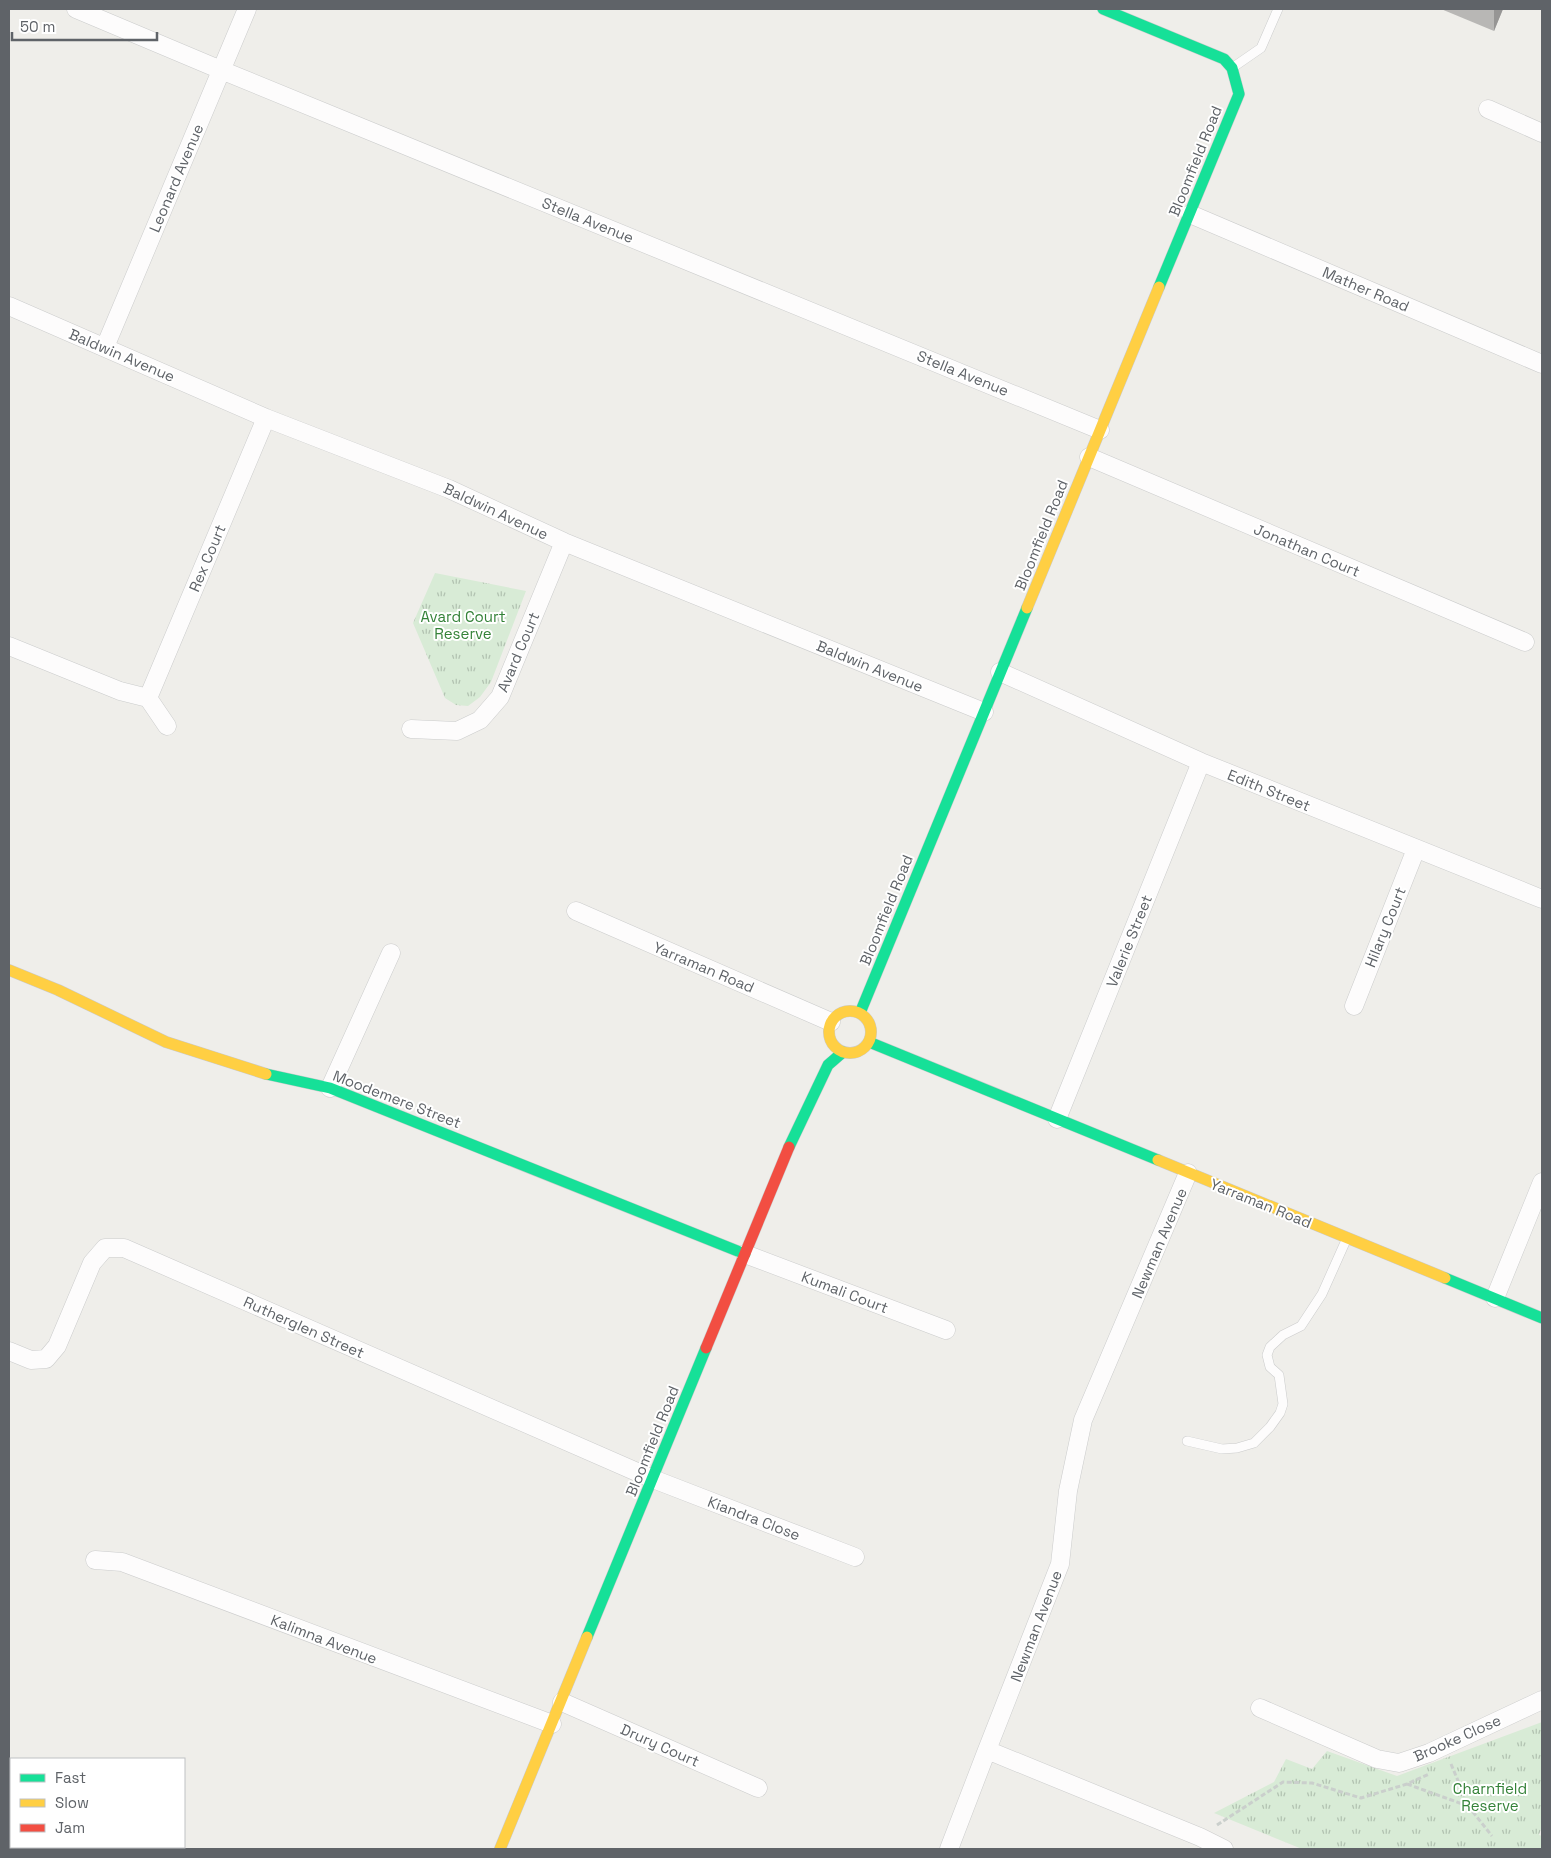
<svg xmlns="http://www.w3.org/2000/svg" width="1551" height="1858" viewBox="0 0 1551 1858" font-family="'Space Grotesk',sans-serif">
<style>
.grass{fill:url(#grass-tufts)}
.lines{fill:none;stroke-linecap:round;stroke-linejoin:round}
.lane-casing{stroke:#cbcccc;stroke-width:10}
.street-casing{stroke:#cbcccc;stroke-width:19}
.fast-casing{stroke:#cacacb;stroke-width:12}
.slow-casing{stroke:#cacacb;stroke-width:12}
.jam-casing{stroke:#cacacb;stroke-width:12}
.path{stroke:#cacfcc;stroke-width:3;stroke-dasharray:5 2.5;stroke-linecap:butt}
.lane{stroke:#fdfcfc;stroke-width:9}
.street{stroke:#fdfcfc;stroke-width:18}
.fast{stroke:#16e098;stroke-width:11}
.slow{stroke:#ffcf43;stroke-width:11}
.jam{stroke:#f24e42;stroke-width:11}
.wall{fill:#b8b7b5}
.shaded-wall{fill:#969594}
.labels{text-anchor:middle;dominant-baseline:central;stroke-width:4;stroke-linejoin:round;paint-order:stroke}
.street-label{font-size:15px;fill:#5f6368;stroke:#fff}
.park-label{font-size:15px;fill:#348238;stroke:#fff}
</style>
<defs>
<pattern id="grass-tufts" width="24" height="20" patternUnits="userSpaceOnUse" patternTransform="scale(1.25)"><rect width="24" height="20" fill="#d8ebd6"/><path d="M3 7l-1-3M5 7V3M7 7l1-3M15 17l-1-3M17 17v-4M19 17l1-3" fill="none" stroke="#b2c2b1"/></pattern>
</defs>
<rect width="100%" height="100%" fill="#efeeea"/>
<path class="grass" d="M435,573L526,591L491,682L480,697L468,706L456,705L445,698L413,623Z
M1542,1722V1826L1539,1835L1542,1836V1849H1302L1214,1813L1274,1782L1286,1759L1312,1769L1327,1751L1397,1776Z"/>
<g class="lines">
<defs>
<path id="lane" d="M1232,68L1261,48L1278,9
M1187,1441L1222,1449L1237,1448L1254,1443L1270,1427L1280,1413L1283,1404L1279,1375L1270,1367L1267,1355L1270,1347L1283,1335L1301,1326L1322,1294L1347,1238"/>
<path id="street" d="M76,9L221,70L1100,430
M1488,109L1542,133
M1190,214L1542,364
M9,306L266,418L449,489L564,542L984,712
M105,347L247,9
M1089,457L1525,642
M9,646L120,691L148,698L266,418
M1000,672L1201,762L1542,899
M148,698L167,726
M411,729L457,731L480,720L500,697L564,542
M576,911L831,1022
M1354,1006L1416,849
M330,1088L391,953
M1057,1119L1201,762
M1188,1173L1083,1420L1068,1491L1060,1564L987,1750L1200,1837L1224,1849
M745,1254L946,1330
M1495,1298L1542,1182
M9,1351L31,1360L46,1359L57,1346L92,1263L105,1248H124L653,1479L855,1557
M95,1560L122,1562L552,1724
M562,1702L758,1788
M1260,1708L1377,1759L1399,1763L1429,1753L1542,1700
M9,1789L11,1790
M149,1847L155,1849
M949,1849L987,1750"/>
<path id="fast" d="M1103,9L1224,59L1232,68L1239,94L1159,287
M860,1013L1027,608
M869,1042L1158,1160
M266,1074L330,1088L745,1254
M789,1147L828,1065L843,1052
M1445,1278L1542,1318
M587,1637L706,1348"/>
<path id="slow" d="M1027,608L1159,287
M9,970L58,990L166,1042L266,1074
M829 1032a21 21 0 1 1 42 0a21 21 0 1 1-42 0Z
M1158,1160L1445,1278
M500,1849L587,1637"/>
<path id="jam" d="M706,1348L789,1147"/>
</defs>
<use href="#lane" class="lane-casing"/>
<use href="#street" class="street-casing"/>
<use href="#fast" class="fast-casing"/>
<use href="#slow" class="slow-casing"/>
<use href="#jam" class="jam-casing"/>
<path class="path" d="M1451,1764L1469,1807L1492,1836
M1407,1784L1468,1806
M1217,1825L1283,1782L1312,1783L1361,1798L1407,1784L1429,1774"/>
<use href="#lane" class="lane"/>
<use href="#street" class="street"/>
<use href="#fast" class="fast"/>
<use href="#slow" class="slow"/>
<use href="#jam" class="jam"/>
</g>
<path class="wall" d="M1441,9H1503L1494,31Z"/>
<path class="shaded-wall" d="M1494,9H1503L1494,31Z"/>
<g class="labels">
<g class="street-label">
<text transform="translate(1195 161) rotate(-68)">Bloomfield Road</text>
<text transform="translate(176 178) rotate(-67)">Leonard Avenue</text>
<text transform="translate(588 220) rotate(22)">Stella Avenue</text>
<text transform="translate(1366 289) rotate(23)">Mather Road</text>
<text transform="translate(122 355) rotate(23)">Baldwin Avenue</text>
<text transform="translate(963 373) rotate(22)">Stella Avenue</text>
<text transform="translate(496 511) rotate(25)">Baldwin Avenue</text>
<text transform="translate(1041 535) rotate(-68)">Bloomfield Road</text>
<text transform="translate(1307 550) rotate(23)">Jonathan Court</text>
<text transform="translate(207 558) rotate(-67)">Rex Court</text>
<text transform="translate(518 652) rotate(-67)">Avard Court</text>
<text transform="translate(870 666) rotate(22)">Baldwin Avenue</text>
<text transform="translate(1269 790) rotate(22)">Edith Street</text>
<text transform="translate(886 910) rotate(-68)">Bloomfield Road</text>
<text transform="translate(1385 927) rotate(-68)">Hilary Court</text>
<text transform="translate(1129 941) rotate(-68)">Valerie Street</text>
<text transform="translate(704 967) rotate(23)">Yarraman Road</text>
<text transform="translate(397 1099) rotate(21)">Moodemere Street</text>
<text transform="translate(1261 1203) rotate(22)">Yarraman Road</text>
<text transform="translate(1159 1243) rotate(-67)">Newman Avenue</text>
<text transform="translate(845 1292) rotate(21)">Kumali Court</text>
<text transform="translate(304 1327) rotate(24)">Rutherglen Street</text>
<text transform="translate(652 1441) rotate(-68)">Bloomfield Road</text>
<text transform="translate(754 1518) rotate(21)">Kiandra Close</text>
<text transform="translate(1036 1626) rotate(-69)">Newman Avenue</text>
<text transform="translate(324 1639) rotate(21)">Kalimna Avenue</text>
<text transform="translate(1457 1738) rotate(-24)">Brooke Close</text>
<text transform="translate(660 1745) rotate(24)">Drury Court</text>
</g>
<g class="park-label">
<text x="463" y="616">Avard Court<tspan x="463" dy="17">Reserve</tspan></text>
<text x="1490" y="1788">Charnfield<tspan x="1490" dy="17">Reserve</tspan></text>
</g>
</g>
<rect width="1551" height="1858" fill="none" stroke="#5f6368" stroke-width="20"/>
<rect x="10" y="1758" width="175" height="90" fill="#ffffff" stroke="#bfc1c3"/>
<rect x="20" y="1774" width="25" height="8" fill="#16e098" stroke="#bfc1c3"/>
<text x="55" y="1783" font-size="15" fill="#5f6368">Fast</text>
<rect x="20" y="1799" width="25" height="8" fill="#ffcf43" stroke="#bfc1c3"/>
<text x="55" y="1808" font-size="15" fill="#5f6368">Slow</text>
<rect x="20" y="1824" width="25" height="8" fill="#f24e42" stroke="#bfc1c3"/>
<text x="55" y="1833" font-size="15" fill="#5f6368">Jam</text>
<path d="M12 32v8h145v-8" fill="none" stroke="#5f6368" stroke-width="2.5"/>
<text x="20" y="32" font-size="15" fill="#5f6368" stroke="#ffffff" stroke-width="4" paint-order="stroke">50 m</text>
</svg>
